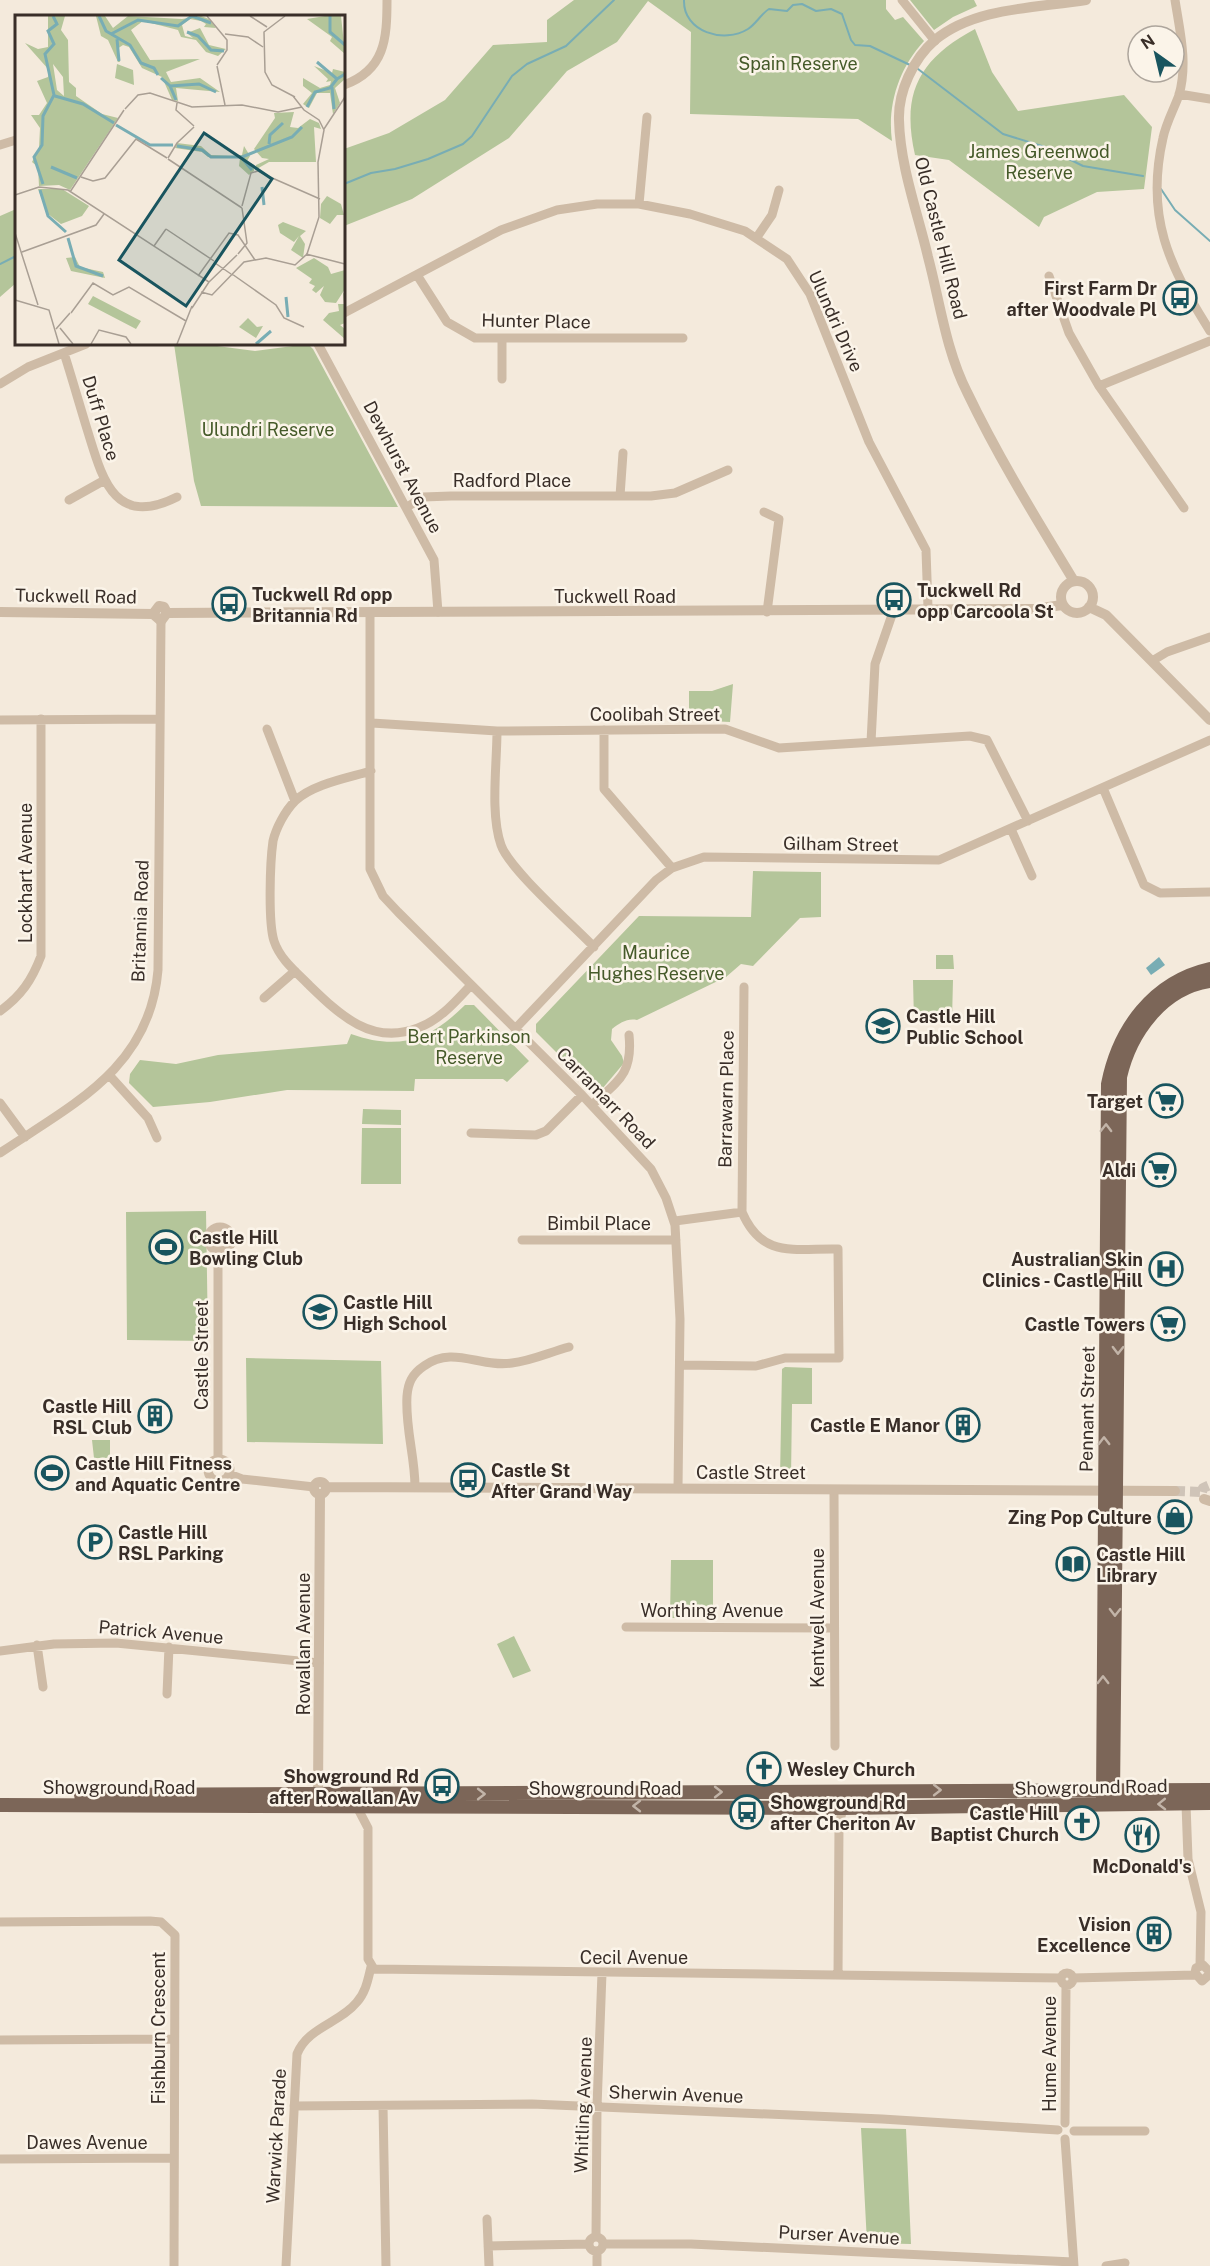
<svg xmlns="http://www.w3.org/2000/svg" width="1210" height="2266" viewBox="0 0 1210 2266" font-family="'Public Sans',sans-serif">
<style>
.green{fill:#b4c59a}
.water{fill:#78adb4}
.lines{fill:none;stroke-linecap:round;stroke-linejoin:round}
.stream{stroke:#78adb4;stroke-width:2}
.tertiary-tunnel{stroke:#cfc4b8;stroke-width:10;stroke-dasharray:10 5;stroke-linecap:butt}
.minor{stroke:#cebba6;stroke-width:9}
.tertiary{stroke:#cebba6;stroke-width:10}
.primary{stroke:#7c6658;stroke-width:14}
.oneway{stroke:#c2b4a8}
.labels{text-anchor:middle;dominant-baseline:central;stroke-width:5;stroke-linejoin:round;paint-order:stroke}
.park-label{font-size:18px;fill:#455a29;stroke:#fbf4e9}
.street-label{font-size:18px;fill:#392e28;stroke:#fbf4e9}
.poi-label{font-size:18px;font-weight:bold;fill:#392e28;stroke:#fbf4e9;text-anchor:end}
.inset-river{fill:none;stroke:#78adb4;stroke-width:3}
.inset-road{fill:none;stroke:#a99f94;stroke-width:1.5}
.view{fill:#19555f;fill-opacity:0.15;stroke:#19555f;stroke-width:3}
.inset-edge{fill:none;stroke:#392e28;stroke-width:3}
</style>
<rect width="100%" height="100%" fill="#f4eadc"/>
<path class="green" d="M574,0H886V9L895,20L903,17L924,41C899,68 887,105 892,141L858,119L690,114L691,32L648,1L617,42L567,71L509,138L412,199L344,226V149L389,133L445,100L493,45L547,42V20Z
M910,0H974L977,6L953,17L934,30Z
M975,29L992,72L1018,111L1124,95L1152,127L1144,189L1097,192L1044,217L1039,227L949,160L915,155C901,93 919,59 975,29Z
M16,209V283L0,297V216Z
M174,344H202L255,351L308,344L313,349L398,507L201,506L194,481Z
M733,684L730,722L689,720V691H712Z
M753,871L821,872V917L800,918L753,966L741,964L726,977L637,1020C627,1018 620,1023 612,1029L611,1040L622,1056L624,1063L602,1089H593L536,1032V1024L639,916L751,917Z
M936,955H953L954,969H936Z
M913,980H953L952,1020H914Z
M465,1005H474L529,1061L507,1082L503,1079H415L414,1091L287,1090L210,1102L153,1107L129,1083L130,1074L140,1060L176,1064L218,1055L347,1044L351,1034C399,1051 430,1040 465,1005Z
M363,1109L401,1110V1125L362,1124Z
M362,1128H401V1184H361Z
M206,1211L208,1341L127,1340L126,1212Z
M246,1358L381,1361L383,1444L247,1442Z
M785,1367L812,1368V1404H792L791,1478H780L782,1369Z
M92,1440H110V1458H94Z
M671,1560H713V1618H670Z
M514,1636L531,1671L513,1678L497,1644Z
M861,2128L906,2129L911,2244L867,2243Z"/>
<path class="water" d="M1159,957L1165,965L1151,975L1146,968Z"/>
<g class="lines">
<path class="stream" d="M684,0C683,32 724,44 748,29C756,24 761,14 769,9L787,11L793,5L802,4L816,11L831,9L842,14L851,40L855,45L870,46L910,65
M918,69L1003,134L1045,147L1083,166L1143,176
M344,184L371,173L395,169L428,159L463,144L472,136L512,76L527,64L566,46L614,0
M1161,189L1175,210L1210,241
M0,264L16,256"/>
<path class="tertiary-tunnel" d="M1175,1491L1202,1492
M1202,1492L1203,1488L1210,1485"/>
<path class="minor" d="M902,0L935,41
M1175,0C1180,32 1188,63 1179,95C1174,109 1166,123 1163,138C1145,217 1169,266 1210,331
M344,85C385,70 387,39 387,0
M1179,94L1210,99
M0,145L16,140
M639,204L647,117
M757,237L772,215L779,190
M417,275L447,322L475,338H683
M1049,276L1069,333L1099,386L1184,508
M344,313L501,230L557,210L597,204H639L690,214L745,231L787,259L810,294L869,442L926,550L928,608
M502,339V379
M318,344L434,560L438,612
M64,353C72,378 79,403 87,429C102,477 113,529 177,497
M0,384L28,367L86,344
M1099,386L1210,341
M620,496L623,453
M69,500L103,481
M407,507L423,497L451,496H651L675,493L728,470
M764,512L779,519L767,612
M370,612V869L383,896L398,912L582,1095L651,1169L666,1198L675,1225L680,1319L678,1488
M1152,661L1167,652L1210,637
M0,720L159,719
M372,723L497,731L725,729L779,748L970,736L987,740L1028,821
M267,729L295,801
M604,730V789L672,868
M497,731C497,764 490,814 501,845C509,869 573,925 594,947
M871,742L875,664L894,609
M371,771C348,778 313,784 295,801C285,811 276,828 273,841C270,862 268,922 274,941C280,959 295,971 308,984C339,1014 371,1046 418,1028C440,1020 456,1001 471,985
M1103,788L1144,885L1160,893L1210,892
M1011,829L1032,876
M264,998L295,971
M0,1011C21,996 32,980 41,956V719
M515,1029L656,880L672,868L704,857L939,860L1210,740
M110,1076L148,1118L157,1138
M0,1103L25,1137
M592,1105C618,1081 633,1074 629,1035
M471,1133L536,1135L546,1131L582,1095
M0,1153C73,1104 150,1068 158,970L161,621
M675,1221L742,1212
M208 1239a12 12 0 1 1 24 0a12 12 0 1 1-24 0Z
M522,1240H676
M681,1365L756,1366L785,1358H839L838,1249C794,1248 762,1259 742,1212L744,987
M218,1459V1251
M208 1470a11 11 0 1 1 22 0a11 11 0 1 1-22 0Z
M229,1474L242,1479L314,1487
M415,1487C415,1456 405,1428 407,1396C408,1383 412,1374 424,1366C453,1345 480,1368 512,1363C531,1361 550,1352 569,1347
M834,1490L835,1746
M626,1627L833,1628
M37,1645L43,1687
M0,1651L54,1644L116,1643L319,1663
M167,1694L169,1647
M1186,1804L1188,1859L1201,1912L1200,1966
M357,1807L368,1828V1959L374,1969L1061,1978
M0,1922L150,1921L161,1922L175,1935L174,2266
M1210,1972L1203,1965L1196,1968L1195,1973L1202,1981L1210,1974
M1061 1979a6 6 0 1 1 12 0a6 6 0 1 1-12 0Z
M838,1975L839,1825L843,1808
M1073,1978L1195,1975
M0,2040L173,2039
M294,2106L532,2104L882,2119L1058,2130
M383,2106L386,2266
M1065,2123L1066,1985
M1074,2131H1145
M1065,2139L1074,2266
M0,2159L174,2158
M487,2219L489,2266
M596,2237L597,2107L602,1973
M589 2244a7 7 0 1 1 14 0a7 7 0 1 1-14 0Z
M603,2244H691L1073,2262
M488,2246L589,2244
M286,2266L297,2054C308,2027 340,2023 357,2002C366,1992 368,1979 371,1967
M597,2266V2251
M1106,2266L1125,2263"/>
<path class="tertiary" d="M1061 597a16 16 0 1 1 32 0a16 16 0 1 1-32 0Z
M1074,581C1037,520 998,457 967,392C946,351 940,302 928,257C918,214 900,166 899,120C898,92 913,59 935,40C975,7 1037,8 1086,0
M1089,607L1106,615L1210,720
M0,612L153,614
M167,613L1035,609L1062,605
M153,614L161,621L167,613
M153,614L159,606L164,607L167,613
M314 1488a6 6 0 1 1 12 0a6 6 0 1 1-12 0Z
M327,1487L1175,1491
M1204,1499L1210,1501
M318,1795L320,1494"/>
<path class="primary" d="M81,1795L1210,1790
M1113,1797L1120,1077C1130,1033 1162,988 1210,981
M1103,1798L1108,1084C1119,1029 1153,982 1210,969
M0,1805L843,1808L1210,1803"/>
</g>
<defs><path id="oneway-chevron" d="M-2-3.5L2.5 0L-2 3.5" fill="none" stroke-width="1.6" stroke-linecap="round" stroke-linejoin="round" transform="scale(1.5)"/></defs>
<g class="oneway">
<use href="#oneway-chevron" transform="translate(1106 1128) rotate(-89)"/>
<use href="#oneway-chevron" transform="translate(1118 1350) rotate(91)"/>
<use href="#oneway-chevron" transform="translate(1104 1441) rotate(-90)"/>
<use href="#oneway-chevron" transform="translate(1115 1612) rotate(91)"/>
<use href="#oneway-chevron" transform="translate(1103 1680) rotate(-90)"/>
<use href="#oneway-chevron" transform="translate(937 1790)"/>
<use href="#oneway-chevron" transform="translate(718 1792)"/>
<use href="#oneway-chevron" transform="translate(481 1794)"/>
<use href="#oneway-chevron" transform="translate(1162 1804) rotate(179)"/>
<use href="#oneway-chevron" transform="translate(637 1806) rotate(180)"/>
</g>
<defs>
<symbol id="bus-ring" viewBox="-11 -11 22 22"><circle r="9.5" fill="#fbf4e9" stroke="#19555f" stroke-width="1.5"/><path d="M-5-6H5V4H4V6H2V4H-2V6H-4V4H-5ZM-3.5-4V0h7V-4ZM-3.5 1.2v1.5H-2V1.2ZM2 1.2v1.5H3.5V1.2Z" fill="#19555f"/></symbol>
<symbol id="school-ring" viewBox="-11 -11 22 22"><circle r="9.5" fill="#fbf4e9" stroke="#19555f" stroke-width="1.5"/><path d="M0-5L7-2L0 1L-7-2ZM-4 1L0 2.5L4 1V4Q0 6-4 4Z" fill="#19555f"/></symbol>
<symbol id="supermarket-ring" viewBox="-11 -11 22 22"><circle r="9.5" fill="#fbf4e9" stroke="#19555f" stroke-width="1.5"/><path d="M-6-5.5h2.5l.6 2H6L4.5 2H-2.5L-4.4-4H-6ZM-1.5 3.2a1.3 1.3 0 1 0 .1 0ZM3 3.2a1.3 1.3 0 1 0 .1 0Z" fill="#19555f"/></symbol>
<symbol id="stadium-ring" viewBox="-11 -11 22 22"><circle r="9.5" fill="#fbf4e9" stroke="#19555f" stroke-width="1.5"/><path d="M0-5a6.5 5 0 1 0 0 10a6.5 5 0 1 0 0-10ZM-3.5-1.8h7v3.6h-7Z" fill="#19555f"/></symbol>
<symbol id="hospital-ring" viewBox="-11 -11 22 22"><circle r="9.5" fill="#fbf4e9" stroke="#19555f" stroke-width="1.5"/><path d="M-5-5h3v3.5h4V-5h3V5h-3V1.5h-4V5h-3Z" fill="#19555f"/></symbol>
<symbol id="building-ring" viewBox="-11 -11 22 22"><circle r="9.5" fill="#fbf4e9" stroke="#19555f" stroke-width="1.5"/><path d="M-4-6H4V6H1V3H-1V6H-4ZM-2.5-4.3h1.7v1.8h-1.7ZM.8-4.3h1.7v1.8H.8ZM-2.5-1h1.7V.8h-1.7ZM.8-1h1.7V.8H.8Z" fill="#19555f"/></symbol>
<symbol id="shop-ring" viewBox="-11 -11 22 22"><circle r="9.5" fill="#fbf4e9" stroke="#19555f" stroke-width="1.5"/><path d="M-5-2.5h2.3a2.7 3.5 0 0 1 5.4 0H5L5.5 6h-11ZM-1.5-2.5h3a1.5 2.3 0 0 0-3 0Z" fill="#19555f"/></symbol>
<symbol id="parking-ring" viewBox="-11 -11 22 22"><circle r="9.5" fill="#fbf4e9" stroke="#19555f" stroke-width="1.5"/><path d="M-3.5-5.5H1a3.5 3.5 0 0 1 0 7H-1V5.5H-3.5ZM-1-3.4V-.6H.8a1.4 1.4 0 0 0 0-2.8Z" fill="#19555f"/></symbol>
<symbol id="library-ring" viewBox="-11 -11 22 22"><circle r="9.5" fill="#fbf4e9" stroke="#19555f" stroke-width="1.5"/><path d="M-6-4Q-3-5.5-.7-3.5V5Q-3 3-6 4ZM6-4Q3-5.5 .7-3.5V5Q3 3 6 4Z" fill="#19555f"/></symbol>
<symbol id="church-ring" viewBox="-11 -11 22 22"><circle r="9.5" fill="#fbf4e9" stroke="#19555f" stroke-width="1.5"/><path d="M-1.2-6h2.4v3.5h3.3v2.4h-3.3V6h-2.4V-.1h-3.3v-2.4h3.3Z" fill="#19555f"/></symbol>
<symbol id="restaurant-ring" viewBox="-11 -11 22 22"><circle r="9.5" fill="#fbf4e9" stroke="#19555f" stroke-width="1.5"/><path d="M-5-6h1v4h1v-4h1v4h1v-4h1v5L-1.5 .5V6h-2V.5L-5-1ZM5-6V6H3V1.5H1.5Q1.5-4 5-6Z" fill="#19555f"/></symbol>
</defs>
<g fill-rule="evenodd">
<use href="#bus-ring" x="1161" y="279" width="38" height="38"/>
<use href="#bus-ring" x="875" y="581" width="38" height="38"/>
<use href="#bus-ring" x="210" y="585" width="38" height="38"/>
<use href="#school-ring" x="864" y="1007" width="38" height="38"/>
<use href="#supermarket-ring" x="1147" y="1082" width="38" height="38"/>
<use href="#supermarket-ring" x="1140" y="1151" width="38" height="38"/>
<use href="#stadium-ring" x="147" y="1228" width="38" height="38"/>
<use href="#hospital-ring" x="1147" y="1250" width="38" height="38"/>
<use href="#school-ring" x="301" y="1293" width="38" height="38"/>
<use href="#supermarket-ring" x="1149" y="1305" width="38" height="38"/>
<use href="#building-ring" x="136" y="1397" width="38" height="38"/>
<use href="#building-ring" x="944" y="1406" width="38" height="38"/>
<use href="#stadium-ring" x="33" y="1454" width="38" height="38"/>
<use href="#bus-ring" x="449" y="1461" width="38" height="38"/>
<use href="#shop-ring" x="1156" y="1498" width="38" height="38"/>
<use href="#parking-ring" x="76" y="1523" width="38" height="38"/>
<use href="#library-ring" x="1054" y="1545" width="38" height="38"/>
<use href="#church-ring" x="745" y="1750" width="38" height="38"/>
<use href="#bus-ring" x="423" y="1767" width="38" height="38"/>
<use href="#bus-ring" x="728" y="1793" width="38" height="38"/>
<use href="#church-ring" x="1063" y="1804" width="38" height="38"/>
<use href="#restaurant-ring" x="1123" y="1816" width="38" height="38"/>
<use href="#building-ring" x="1135" y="1915" width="38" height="38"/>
</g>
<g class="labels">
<g class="park-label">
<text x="798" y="63">Spain Reserve</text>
<text x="1039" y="151">James Greenwod<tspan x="1039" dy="21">Reserve</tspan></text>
<text x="268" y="429">Ulundri Reserve</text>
<text x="656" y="952">Maurice<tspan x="656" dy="21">Hughes Reserve</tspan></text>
<text x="469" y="1036">Bert Parkinson<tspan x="469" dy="21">Reserve</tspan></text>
</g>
<g class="street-label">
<text transform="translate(941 238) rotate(76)">Old Castle Hill Road</text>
<text transform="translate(536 321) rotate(1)">Hunter Place</text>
<text transform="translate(836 321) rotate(66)">Ulundri Drive</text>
<text transform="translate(101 418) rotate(73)">Duff Place</text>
<text transform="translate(403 467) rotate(62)">Dewhurst Avenue</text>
<text x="512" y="480">Radford Place</text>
<text transform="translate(76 596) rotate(1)">Tuckwell Road</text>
<text x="615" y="596">Tuckwell Road</text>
<text x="655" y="714">Coolibah Street</text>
<text transform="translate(841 844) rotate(1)">Gilham Street</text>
<text transform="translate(25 873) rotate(-90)">Lockhart Avenue</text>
<text transform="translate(140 921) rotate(-88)">Britannia Road</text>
<text transform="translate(606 1098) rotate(46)">Carramarr Road</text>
<text transform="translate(726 1099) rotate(-89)">Barrawarn Place</text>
<text x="599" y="1223">Bimbil Place</text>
<text transform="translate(201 1355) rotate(-90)">Castle Street</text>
<text transform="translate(1087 1409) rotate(-89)">Pennant Street</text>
<text x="751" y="1472">Castle Street</text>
<text x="712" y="1610">Worthing Avenue</text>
<text transform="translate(817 1618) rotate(-90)">Kentwell Avenue</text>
<text transform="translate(161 1632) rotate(5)">Patrick Avenue</text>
<text transform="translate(303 1644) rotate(-90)">Rowallan Avenue</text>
<text x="119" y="1787">Showground Road</text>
<text transform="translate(1091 1787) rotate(-1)">Showground Road</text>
<text x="605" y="1788">Showground Road</text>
<text x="634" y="1957">Cecil Avenue</text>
<text transform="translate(158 2028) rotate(-90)">Fishburn Crescent</text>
<text transform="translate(1049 2054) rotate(-90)">Hume Avenue</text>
<text transform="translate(676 2094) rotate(2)">Sherwin Avenue</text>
<text transform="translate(583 2105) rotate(-88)">Whitling Avenue</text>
<text transform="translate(276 2136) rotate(-87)">Warwick Parade</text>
<text x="87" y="2142">Dawes Avenue</text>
<text transform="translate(839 2235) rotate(3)">Purser Avenue</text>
</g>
<g class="poi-label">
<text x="1157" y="288">First Farm Dr<tspan x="1157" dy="21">after Woodvale Pl</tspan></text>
<text x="917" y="590" text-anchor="start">Tuckwell Rd<tspan x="917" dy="21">opp Carcoola St</tspan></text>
<text x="252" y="594" text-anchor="start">Tuckwell Rd opp<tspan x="252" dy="21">Britannia Rd</tspan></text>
<text x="906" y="1016" text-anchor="start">Castle Hill<tspan x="906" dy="21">Public School</tspan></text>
<text x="1143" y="1101">Target</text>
<text x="1136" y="1170">Aldi</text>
<text x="189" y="1237" text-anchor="start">Castle Hill<tspan x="189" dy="21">Bowling Club</tspan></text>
<text x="1143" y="1259">Australian Skin<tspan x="1143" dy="21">Clinics - Castle Hill</tspan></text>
<text x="343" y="1302" text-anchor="start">Castle Hill<tspan x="343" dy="21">High School</tspan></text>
<text x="1145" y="1324">Castle Towers</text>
<text x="132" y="1406">Castle Hill<tspan x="132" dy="21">RSL Club</tspan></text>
<text x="940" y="1425">Castle E Manor</text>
<text x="75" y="1463" text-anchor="start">Castle Hill Fitness<tspan x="75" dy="21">and Aquatic Centre</tspan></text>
<text x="491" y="1470" text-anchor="start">Castle St<tspan x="491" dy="21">After Grand Way</tspan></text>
<text x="1152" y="1517">Zing Pop Culture</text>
<text x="118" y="1532" text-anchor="start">Castle Hill<tspan x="118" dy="21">RSL Parking</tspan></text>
<text x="1096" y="1554" text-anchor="start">Castle Hill<tspan x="1096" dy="21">Library</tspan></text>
<text x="787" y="1769" text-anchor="start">Wesley Church</text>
<text x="419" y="1776">Showground Rd<tspan x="419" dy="21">after Rowallan Av</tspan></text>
<text x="770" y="1802" text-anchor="start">Showground Rd<tspan x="770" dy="21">after Cheriton Av</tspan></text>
<text x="1059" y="1813">Castle Hill<tspan x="1059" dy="21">Baptist Church</tspan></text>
<text x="1142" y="1866" text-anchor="middle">McDonald's</text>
<text x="1131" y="1924">Vision<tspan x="1131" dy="21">Excellence</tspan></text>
</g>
</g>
<g transform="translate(15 15)">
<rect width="330" height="330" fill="#f4eadc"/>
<path d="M33,1H50L46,15L53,25L54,67L61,73V81L87,99L103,103L55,175L44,170L24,171L23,152L17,147L24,133L25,113L16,100H24L32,88L22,66L33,62L34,55L10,28L23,34L33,32ZM38,49L48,62L49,81L42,75ZM81,1H90L98,13L113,1L167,4L186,1L194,4L201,13L189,12L191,9L186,6L175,4L167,10L170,21L178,23L172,18L185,13L194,30L211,34L203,41L191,37L181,25L166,22L163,15L128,6L116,15L135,45L185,44L151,57L156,67L185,63L205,77L161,73L163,86L157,85L147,62L127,53L114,32L108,30L102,34L105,47H103L93,25L86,21ZM310,1H326L330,39L315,26L317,22L292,4ZM102,49L118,55L119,70L100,63ZM299,51L317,58L318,54L330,57V64L320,73L325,88L318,99L315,78H302L294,93L288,89L297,78L288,71V63L305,73L315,70L316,66L311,67L313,64ZM279,97L275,112L283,113L295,104L304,108L306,114L299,112L301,147H254L240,155L241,150L254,144L247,143L239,134L260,103L259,98ZM162,128L186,131L196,140L218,141L227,140L229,131L235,141L232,146L239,150V156L234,160L224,151L225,143L193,142L187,137L160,133ZM23,174H47L74,191L67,201L46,209L33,199ZM312,181L326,189L329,200H322L315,209L305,203L306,189ZM268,207L291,216L285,221L290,229L288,243L276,235L284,221L279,227L265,218L263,210ZM60,242L65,252L88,257L90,263L56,256L51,243ZM299,243L313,252L316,259L330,255V274L321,288L310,287L305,280L309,271L301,278L297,275L300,271L294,268L297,264L281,253ZM328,278L330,279V308L325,310L330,314V324L308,305L314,298L324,296L323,289H329ZM78,281L126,306L121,314L73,289ZM233,303L242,312L248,311L241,323L224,312Z" fill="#b4c59a" fill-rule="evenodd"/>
<path class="inset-river" d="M84,1L91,16L115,30L126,48L139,53L143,60M315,1V17L330,30M172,17L183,21L196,35L209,36M96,19L123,5L163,11L177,1L196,8M102,24L104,46M302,47L322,64L330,59M146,63L155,71L161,85M155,71L184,69L201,77M317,72L319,94M40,81L68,89L99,108M292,92L300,77L315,73L322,64M101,110L135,130H158M254,129L255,120L268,108M162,131L187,135L196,142H226L237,155M227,142L277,122L287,112M36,152L62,163M28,169L19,142L27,130L28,101L39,80L30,39L39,29L33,16L42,9L38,1M247,172L249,190M25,175L33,201L51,217M53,223L61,251L88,261M271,282L273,302M241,329L256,316"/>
<path class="inset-road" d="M192,1L212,25V35L202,50M235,1L252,12M270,1L249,17L250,57L257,70L280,82M210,19L233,22L248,32M202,51L210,90M162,88L161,95L179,111M110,94L123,80L135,78L177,92L227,90L263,97L287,92M309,114L330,82M153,143L162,128L179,112M153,144L227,193M66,162L78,166L90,163L121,124L152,143M255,162L305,184M55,177L109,95M0,180L24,172L53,175L194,267L177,293M227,191L236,158L243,156L255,162M151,214L199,246M0,218L23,290M139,231L151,214M7,237L81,210L89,199M223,239L232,228L227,193M291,239L330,249M200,248L216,259M217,259L261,290L269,303L289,312M183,261L214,218L223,220L240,245M194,267L222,240M186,277L197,280L229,247L251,243L280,250L292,239L304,202L303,147L309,115L304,105L289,95L278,81M0,285L34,295L44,329M56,298L78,268L98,280L114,272L171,306M45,313L58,329M41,314L55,298M76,329L84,315L111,322L116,329M162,329L177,291"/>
<path class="view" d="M189,118L257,164L171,291L104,245Z"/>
<rect width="330" height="330" class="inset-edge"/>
</g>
<g transform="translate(1156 54) rotate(326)"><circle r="28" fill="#fbf4e9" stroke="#ada59c" stroke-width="1.5"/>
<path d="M0-4.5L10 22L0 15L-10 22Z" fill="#19555f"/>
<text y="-9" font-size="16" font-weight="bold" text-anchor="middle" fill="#392e28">N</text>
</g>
</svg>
